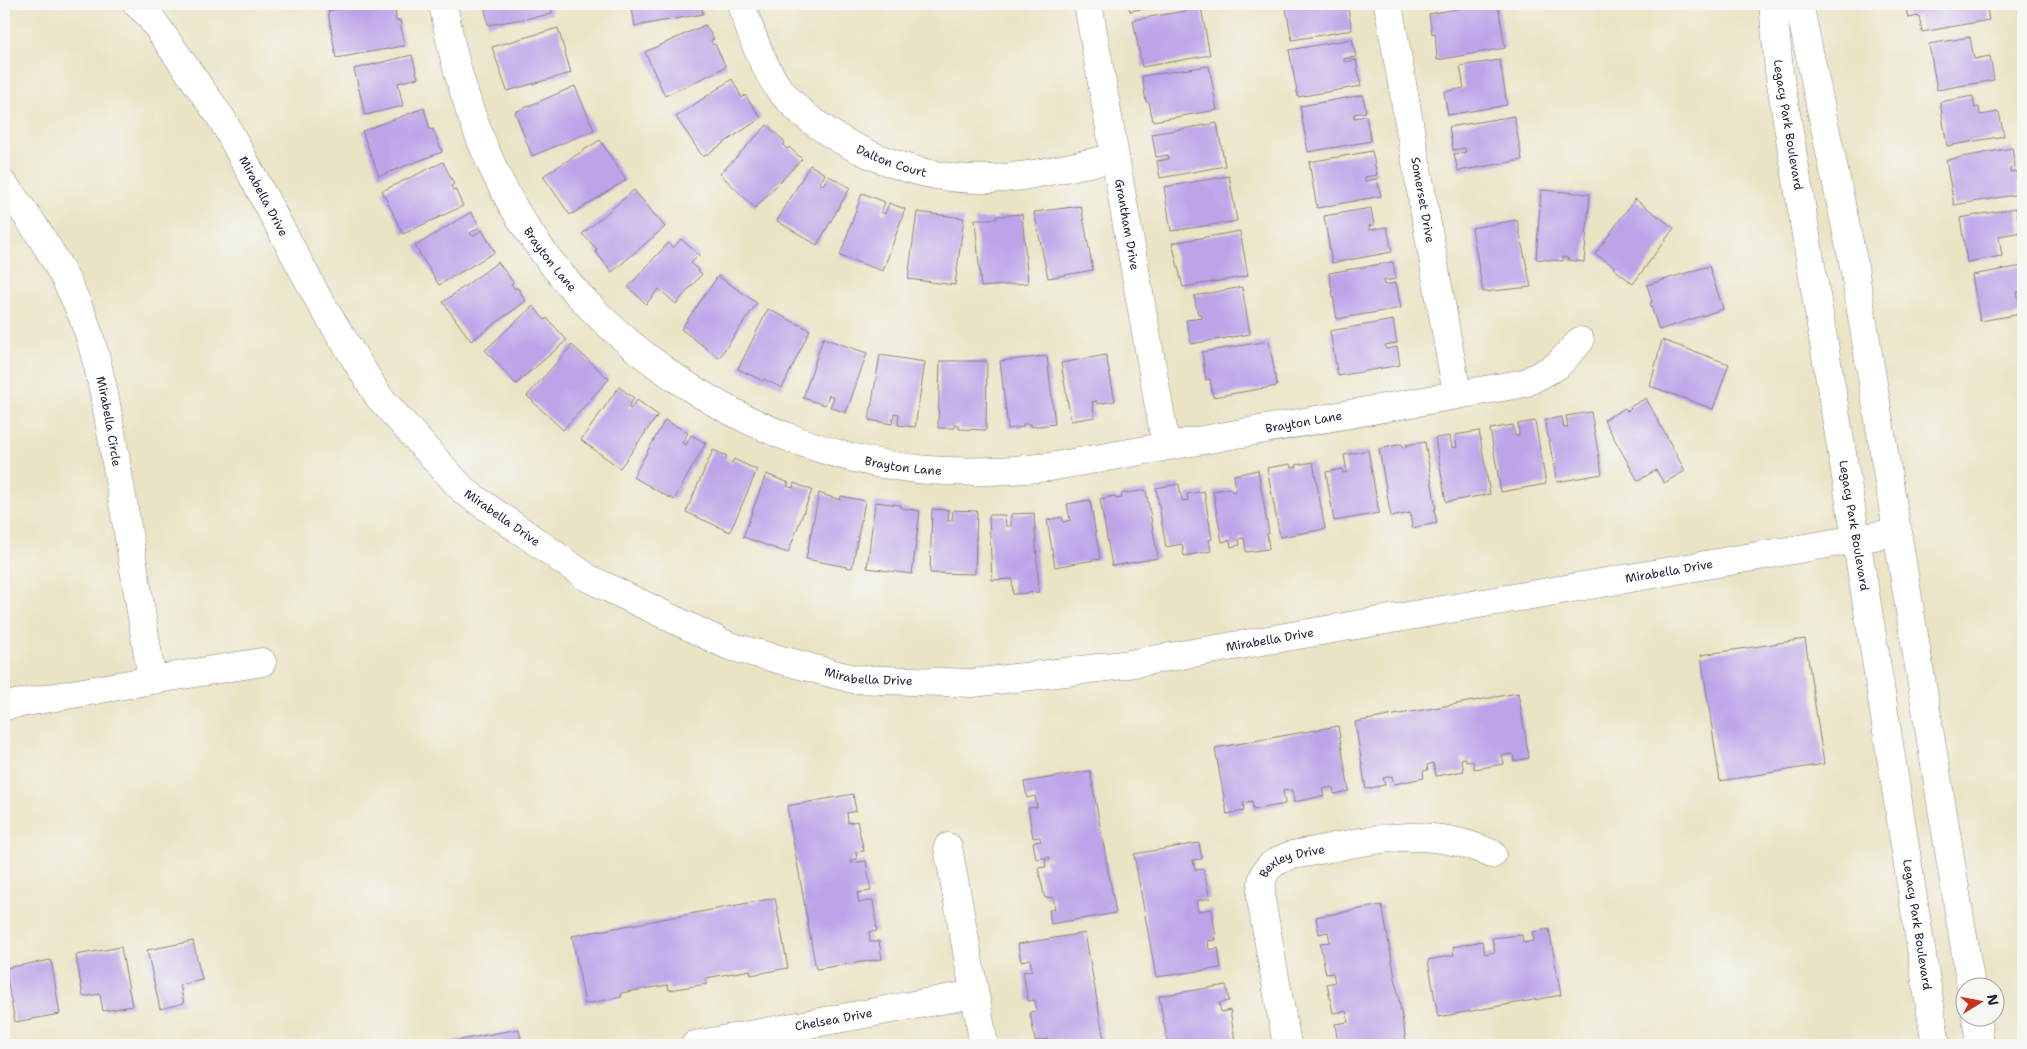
<svg xmlns="http://www.w3.org/2000/svg" width="2027" height="1049" viewBox="0 0 2027 1049" font-family="'Shantell Sans',sans-serif">
<style>
.building{fill:#bda4e9}
.lines{fill:none;stroke-linecap:round;stroke-linejoin:round}
.minor-casing{stroke:#868380;stroke-width:29}
.minor{stroke:#fff;stroke-width:28}
.labels{text-anchor:middle;dominant-baseline:central;stroke-width:4;stroke-linejoin:round;paint-order:stroke}
.street-label{font-size:12px;fill:#22223b;stroke:#f6f6f2}
</style>
<rect width="100%" height="100%" fill="#f6f6f2"/>
<filter id="ink" filterUnits="userSpaceOnUse"><feTurbulence type="fractalNoise" baseFrequency=".02" numOctaves="2"/><feDisplacementMap in="SourceGraphic" scale="10" xChannelSelector="R" yChannelSelector="G"/><feConvolveMatrix kernelMatrix="1 2 1 2 8 2 1 2 1" color-interpolation-filters="sRGB"/></filter>
<filter id="wash" filterUnits="userSpaceOnUse"><feTurbulence type="fractalNoise" baseFrequency=".0096" numOctaves="4" result="noise"/><feDisplacementMap in="SourceGraphic" scale="20" xChannelSelector="R" yChannelSelector="G"/><feGaussianBlur stdDeviation="1.12" result="paint"/><feColorMatrix in="noise" values="0 0 0 0 0 0 0 0 0 0 0 0 0 0 0 0 0 1.4 0 .05"/><feComposite in="paint" operator="in"/></filter>
<g filter="url(#wash)">
<rect width="100%" height="100%" fill="#eae4c5"/>
<g id="blocks">
<path class="building" d="M367,4H395L396,21L400,20L404,46L336,58L328,11Z
M484,4H551L552,14L488,25Z
M631,4H701L703,14L635,26Z
M1128,4H1165L1166,5L1130,11Z
M1285,4H1330L1331,7L1347,4L1352,30L1292,40Z
M1485,4H1498L1505,48L1437,60L1435,33L1432,34L1429,14Z
M1905,4H1986L1989,20L1922,32L1919,16L1908,18Z
M1201,8L1210,55L1142,67L1133,20Z
M705,25L714,39L711,40L713,45L715,44L726,67L665,96L645,52Z
M558,28L571,73L507,91L492,47Z
M1970,37L1974,59L1990,56L1994,80L1937,90L1929,44Z
M1352,39L1356,57L1344,59V62L1356,60L1361,86L1298,97L1289,50Z
M412,55L418,78L398,83L403,106L365,115L354,69Z
M1500,60L1507,105L1448,115L1444,92L1464,88L1460,66Z
M1209,66L1217,110L1153,121L1149,102H1146L1142,76Z
M732,79L742,98L745,95L761,118L703,157L676,117Z
M575,86L594,130L532,156L515,112Z
M1363,95L1366,112L1354,114V118L1366,116L1371,141L1308,152L1300,106Z
M1973,96L1975,108L1979,107L1980,115L1999,112L2004,136L1947,146L1940,102Z
M424,108L430,130L433,129L442,152L379,176L362,131Z
M1514,116L1522,160L1458,171L1454,154L1466,152L1465,148L1453,150L1449,127Z
M1217,123L1225,166L1160,178L1157,161L1169,159L1168,155L1156,157L1152,134Z
M767,125L785,142L783,145L787,149L789,147L802,159L755,208L720,174Z
M600,140L626,180L570,215L543,176Z
M2012,148L2015,167L2010,168V172L2016,171L2020,194L1954,205L1946,160Z
M1372,151L1377,175L1365,177V181L1377,179L1381,196L1317,208L1309,162Z
M443,162L454,184L451,186L453,190L455,189L463,206L403,234L382,191Z
M810,165L825,174L820,183L823,185L829,176L850,188L817,245L777,221Z
M1229,176L1237,221L1171,231L1164,187Z
M634,190L665,227L612,272L595,251L597,249L582,234Z
M1541,190L1590,194L1584,262L1568,260V258L1563,257V261L1536,259Z
M862,193L885,202L881,212L885,214L889,203L905,209L883,271L840,256Z
M1635,199L1674,228L1633,284L1613,268L1614,266L1595,254Z
M1081,206L1093,270L1048,278L1034,212Z
M1371,208L1374,225L1369,226V230L1387,227L1392,252L1332,263L1324,216Z
M2016,208L2021,232L1999,236L2002,256L1967,262L1960,218Z
M471,212L480,227L470,233L473,236L482,230L495,252L439,285L415,246Z
M917,212L964,218L955,285L908,279Z
M1022,214L1028,283L981,287L975,219H997V216Z
M1517,220L1531,287L1483,292L1472,228Z
M1240,231L1248,276L1183,287L1172,243Z
M681,239L699,255L691,263L702,274L676,304L659,289L646,304L628,287L668,243L673,248Z
M498,262L513,282L511,284L515,289L517,287L526,301L471,341L443,302Z
M1393,262L1396,279L1383,281L1384,285L1396,283L1401,308L1337,319L1329,273Z
M1709,266L1723,309L1659,330L1650,303L1652,302L1647,285Z
M2023,266V291L2017,292L2021,314L1980,321L1972,275Z
M718,276L757,303L719,358L681,329Z
M1242,287L1250,334L1191,344L1186,320L1202,318L1201,313L1198,314L1194,296Z
M533,306L545,320L547,318L567,340L516,384L485,350Z
M768,309L810,330L782,388L764,379L763,381L738,369Z
M1393,320L1397,343L1385,345L1386,349L1397,347L1400,365L1338,376L1330,331Z
M823,338L867,353L846,413L830,407L834,397L829,395L825,405L803,398Z
M1662,340L1729,364L1713,409L1650,386Z
M1269,341L1277,386L1213,397L1210,379L1206,380L1202,352Z
M572,345L609,379L563,430L527,396Z
M880,355L925,362L915,427L898,425L899,414L894,413L892,424L869,420Z
M1106,355L1115,401L1097,404V401L1092,402L1095,417L1071,421L1061,363Z
M1047,356L1055,424L1031,427V424H1023V427L1008,429L1000,361Z
M940,361H987L986,430L959,429V425H954L955,428H938Z
M619,387L634,398L628,407L630,409L637,400L658,415L620,468L581,440Z
M1646,398L1685,471L1664,483L1656,470L1638,481L1604,420L1625,408L1627,411L1631,409L1630,407Z
M1591,412L1602,474L1557,482L1545,420L1562,417L1564,428L1568,427L1566,416Z
M665,420L688,433L682,443L686,445L691,435L706,443L674,500L633,477Z
M1535,421L1546,484L1501,492L1490,429L1513,425L1515,436L1519,435L1518,424Z
M1479,431L1490,494L1446,502L1435,438L1450,436L1452,448L1457,447L1455,435Z
M1425,442L1436,509H1434L1437,523L1412,528L1410,513L1391,517L1379,449L1402,444L1403,448L1407,447L1406,445Z
M713,450L727,456L725,459L732,463L734,459L757,470L730,532L686,512Z
M1368,450L1379,513L1334,521L1326,472L1342,469L1343,473L1347,472L1344,455Z
M1313,462L1325,529L1280,537L1267,468L1290,464L1291,468L1297,467L1296,465Z
M1258,470L1269,534H1267L1269,549L1246,552L1244,538L1239,539L1240,545L1231,547L1230,540L1222,542L1213,491L1231,488L1232,492L1236,491L1234,475Z
M766,474L789,483L787,486L793,488L794,483L812,490L788,553L743,537Z
M1179,484L1182,501L1188,500L1187,494L1204,491L1212,539L1209,540L1211,551L1184,556L1182,544L1166,547L1156,488Z
M1146,490L1158,558L1112,566L1100,499L1115,496L1116,499L1122,498L1121,494Z
M819,493L840,500L841,496L865,501L852,568L806,559Z
M1090,500L1100,559L1055,567L1047,520L1062,517L1063,522L1070,520L1067,504Z
M875,502L901,505V508L920,511L912,574L867,568Z
M932,509L949,510L948,521H952L953,510L977,511L975,574L930,573Z
M1034,513L1039,592L1013,594L1012,579L992,580L989,515H1005L1006,526H1011V514Z
M1805,639L1824,764L1720,781L1701,655Z
M1518,693L1529,758L1514,761L1513,754L1502,755L1504,764L1474,769L1473,761L1466,762V758L1461,759L1464,771L1436,776L1433,763L1427,765L1428,770L1423,771L1424,778L1394,784L1392,776L1383,778L1385,785L1366,789L1355,722Z
M1338,726L1349,791L1334,794L1333,787L1322,789L1324,796L1294,802L1292,790L1283,791L1285,804L1253,810L1252,801L1243,803L1244,811L1227,814L1215,748Z
M1090,771L1116,913L1051,924L1049,910L1055,909L1053,897L1045,898L1038,868L1046,867L1045,860L1050,859V857L1036,859L1033,842L1041,841L1040,837L1033,838L1028,808L1037,807L1035,796L1027,798L1024,782Z
M853,794L856,811L847,813L848,823L857,821L864,851L856,852L857,859L851,860V863L866,861L871,891L857,893L859,903L873,900L877,931L869,932L870,942L879,941L882,959L816,969L787,806Z
M1199,843L1202,859L1193,860L1195,870L1203,869L1210,898L1196,901L1198,911L1212,909L1216,940L1208,941L1209,950L1218,948L1221,968L1156,977L1134,854Z
M775,898L788,968L751,975L750,970L706,978L707,984L669,990L668,985L621,993L622,997L585,1004L572,936Z
M1382,905L1407,1045H1338L1335,1024L1348,1022L1346,1011L1333,1013L1327,984L1335,982L1333,973L1326,974L1320,943L1330,942L1328,932L1319,934L1316,917Z
M1549,929L1561,995L1438,1017L1428,960L1454,955L1453,947L1482,941L1485,954L1495,952L1492,938L1522,935L1523,943L1534,941L1532,932Z
M1085,933L1105,1045H1049L1048,1039L1035,1041L1030,1012L1037,1011L1035,1000L1028,1001L1023,972L1032,970L1030,959L1021,961L1018,944Z
M193,941L202,980L180,985L184,1003L160,1009L147,950Z
M121,947L132,1006L103,1011L100,994L83,997L76,955Z
M51,960L60,1014L15,1022L5,968Z
M1226,985L1229,1001L1219,1003L1221,1012L1230,1010L1235,1041L1222,1043V1045H1168L1159,996Z
M519,1029L522,1045H450L449,1042Z"/>
</g>
</g>
<g filter="url(#ink)">
<use href="#blocks" fill-opacity="0" stroke="#868380" stroke-width="1"/>
<g class="lines">
<defs>
<g id="minor">
<path id="s1" d="M137,4L148,14L222,119L320,302L379,397L464,491L588,578L729,646L853,679L973,683L1123,665L1898,532"/>
<path id="s2" d="M443,4C453,62 469,117 494,170C570,333 748,455 927,470C968,473 1009,471 1050,467L1525,383L1557,366L1580,341"/>
<path id="s3" d="M741,4C749,28 764,70 780,90C824,143 908,178 976,179C1022,180 1070,166 1115,158"/>
<path id="s4" d="M1088,4L1166,446"/>
<path id="s5" d="M1388,4L1457,394"/>
<path id="s6" d="M1773,4L1779,71L1872,635L1936,1045"/>
<path d="M1799,4L1853,261L1971,986"/>
<path id="s7" d="M4,185C35,224 63,269 82,315C100,360 110,425 118,474C130,542 141,611 152,680L4,706"/>
<path d="M152,680L262,662"/>
<path d="M948,847L984,1045"/>
<path d="M1976,1016L1980,1045"/>
<path id="s8" d="M695,1045L974,994"/>
<path id="s9" d="M1287,1045L1261,899C1260,872 1267,863 1292,855C1363,843 1423,822 1492,854"/>
</g>
</defs>
<use href="#minor" class="minor-casing"/>
<use href="#minor" class="minor"/>
</g>
</g>
<g class="labels">
<g class="street-label">
<text stroke="none"><textPath href="#s6" startOffset="122">Legacy Park Boulevard</textPath></text>
<text stroke="none"><textPath href="#s3" startOffset="229">Dalton Court</textPath></text>
<text stroke="none"><textPath href="#s1" startOffset="231">Mirabella Drive</textPath></text>
<text stroke="none"><textPath href="#s5" startOffset="199">Somerset Drive</textPath></text>
<text stroke="none"><textPath href="#s4" startOffset="224">Grantham Drive</textPath></text>
<text stroke="none"><textPath href="#s2" startOffset="280">Brayton Lane</textPath></text>
<text stroke="none"><textPath href="#s7" startOffset="262">Mirabella Circle</textPath></text>
<text stroke="none"><textPath href="#s2" startOffset="1105">Brayton Lane</textPath></text>
<text stroke="none"><textPath href="#s2" startOffset="700">Brayton Lane</textPath></text>
<text stroke="none"><textPath href="#s1" startOffset="636">Mirabella Drive</textPath></text>
<text stroke="none"><textPath href="#s6" startOffset="528">Legacy Park Boulevard</textPath></text>
<text stroke="none"><textPath href="#s1" startOffset="1851">Mirabella Drive</textPath></text>
<text stroke="none"><textPath href="#s1" startOffset="1446">Mirabella Drive</textPath></text>
<text stroke="none"><textPath href="#s1" startOffset="1041">Mirabella Drive</textPath></text>
<text stroke="none"><textPath href="#s9" startOffset="206">Bexley Drive</textPath></text>
<text stroke="none"><textPath href="#s6" startOffset="932">Legacy Park Boulevard</textPath></text>
<text stroke="none"><textPath href="#s8" startOffset="141">Chelsea Drive</textPath></text>
</g>
</g>
<rect width="2027" height="1049" fill="none" stroke="#f6f6f2" stroke-width="20"/>
<g transform="translate(1980 1002) rotate(80)"><circle r="24" fill="#f6f6f2" stroke="#a1a1a9"/>
<path d="M0-4L9 19L0 12L-9 19Z" fill="#c8321e"/>
<text y="-8" font-size="14" font-weight="bold" text-anchor="middle" fill="#22223b">N</text>
</g>
</svg>
